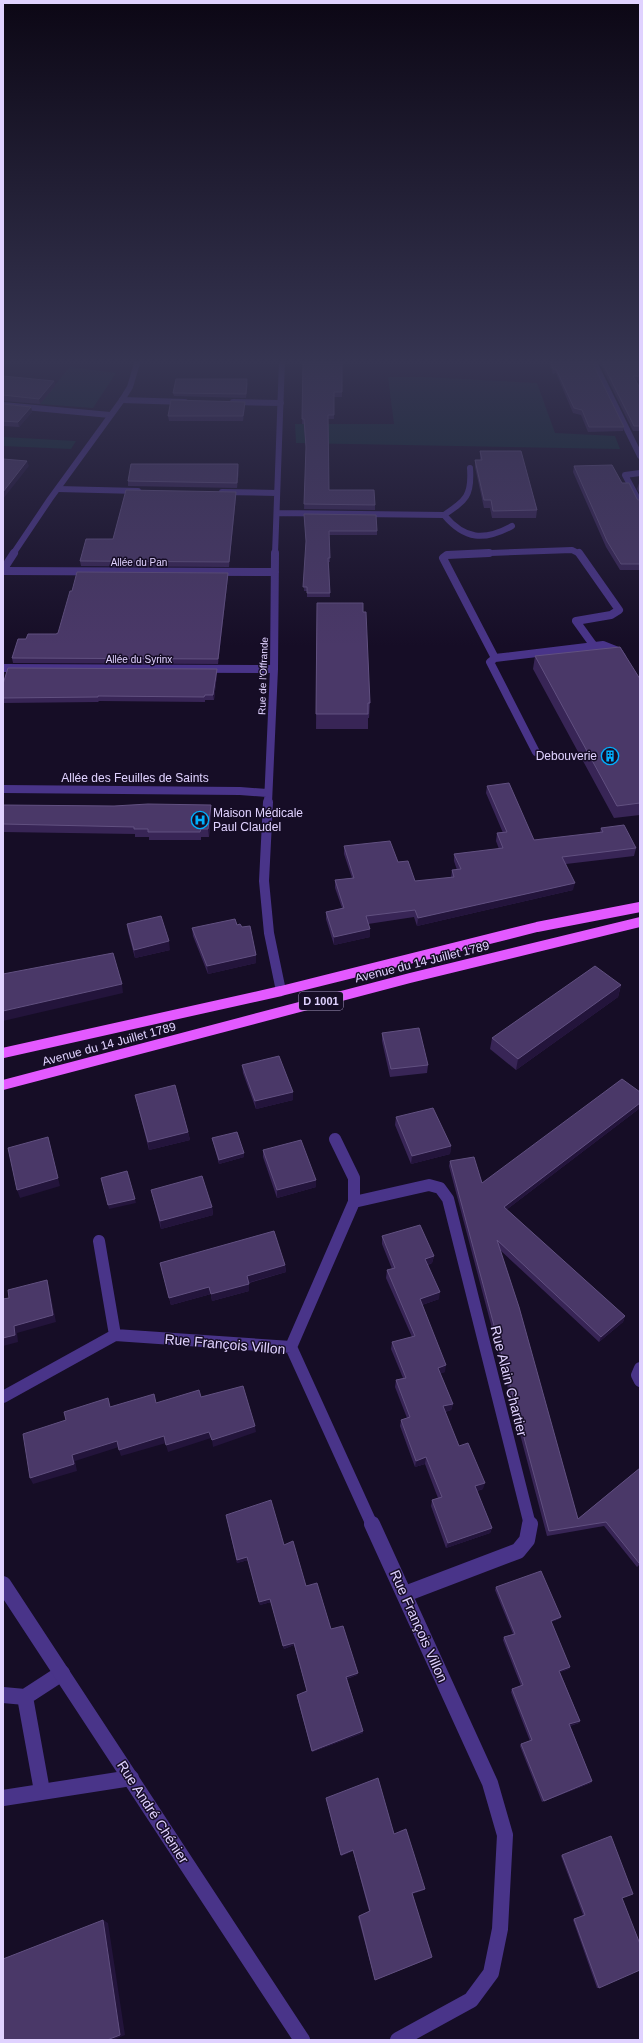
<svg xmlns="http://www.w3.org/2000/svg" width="643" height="2043" viewBox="0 0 643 2043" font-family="Arial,sans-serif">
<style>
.green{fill:#0f2b31}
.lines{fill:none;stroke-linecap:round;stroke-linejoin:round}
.service-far2{stroke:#493489;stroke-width:6}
.service-far1{stroke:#493489;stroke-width:8}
.service{stroke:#493489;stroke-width:16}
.minor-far4{stroke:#493489;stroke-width:6}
.minor-far3{stroke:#493489;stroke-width:8}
.minor-far2{stroke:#493489;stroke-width:10}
.minor-far1{stroke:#493489;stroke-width:12}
.minor{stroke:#493489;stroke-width:16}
.tertiary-far2{stroke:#493489;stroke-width:6}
.tertiary-far1{stroke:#493489;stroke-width:8}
.tertiary{stroke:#493489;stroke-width:16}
.primary{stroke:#e359ff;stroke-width:10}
.wall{fill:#382556}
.shaded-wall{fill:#23143b}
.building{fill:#4a3868;stroke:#615080}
.labels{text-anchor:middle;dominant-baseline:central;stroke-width:3;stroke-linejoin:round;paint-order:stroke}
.far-street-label{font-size:10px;fill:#e0d2ff;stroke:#160d26}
.shield{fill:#160d26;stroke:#a397be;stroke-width:1}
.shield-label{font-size:11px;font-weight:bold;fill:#e0d2ff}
.poi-label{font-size:12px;fill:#e0d2ff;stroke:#160d26;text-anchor:end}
.street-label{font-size:12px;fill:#e0d2ff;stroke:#160d26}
.near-street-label{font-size:14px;fill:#e0d2ff;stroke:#160d26}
</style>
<rect width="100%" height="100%" fill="#160d26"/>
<path class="green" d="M70,367L116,373L93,408L39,404Z
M388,377H425L537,383L555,433L615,436L620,449L296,443L295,424H394Z
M3,437L76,441L71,449L3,446Z"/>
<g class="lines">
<path class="service-far2" d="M470,468C472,496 466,500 444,515C465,540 484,541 512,526
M464,554L572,550L580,554"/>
<path class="service-far1" d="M489,553L447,555L443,558L495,658
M579,553L619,610L611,615L576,621L594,646
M536,752L490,662L495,658L603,645L618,651L622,657"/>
<path class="service" d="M3,1695L25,1697L62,1673
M25,1697L42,1791
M3,1798L131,1778"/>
<path class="minor-far4" d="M593,360L640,456
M122,400L185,402
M233,402L281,403
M3,405L110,415
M640,473L625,475L640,503
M58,489L138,491
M222,492L277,493
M277,513L444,515
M275,554L282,360"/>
<path class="minor-far3" d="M3,571L275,572
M3,668L274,669
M3,789L240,791L267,793
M268,803L274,669L275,553"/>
<path class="minor-far2" d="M268,802L264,881L269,933L281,991"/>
<path class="minor-far1" d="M335,1139L354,1178V1202
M99,1241L115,1335
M291,1347L354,1202L429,1185L440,1188L448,1199L530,1525
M640,1368L637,1375L640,1381
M3,1397L115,1335L291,1347L372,1525"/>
<path class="minor" d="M372,1524L490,1783L505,1835L500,1929L491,1973L471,2000L398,2040
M405,1594L518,1551L527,1540L530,1524"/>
<path class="tertiary-far2" d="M13,554L50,499L122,400L130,387L138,360"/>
<path class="tertiary-far1" d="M3,570L14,553"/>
<path class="tertiary" d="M3,1584L302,2040"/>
<path class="primary" d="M3,1053L281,991L537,927L640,907
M3,1085L410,978L640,922"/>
</g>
<path class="wall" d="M303,360H342V397H334V419H328L329,490L375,505V510L304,509L306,450L304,424H302Z
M439,360H591L624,427L623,431L588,432L581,415L573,413L556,373L553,374L548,360L439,362Z
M598,360H640V372H639L640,380L636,381L640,388V431H633Z
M3,376L54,381L55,386L40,404L3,401Z
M248,383L246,398L174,396L173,393Z
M245,402V407L243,421H169L168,416Z
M3,404L31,407L32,412L19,427L3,426Z
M480,451L537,510L536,518H492L490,508H484L475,467V460H480Z
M238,464L239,469L237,488L128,486V481Z
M574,466L622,483L637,499L640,501V573L639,570H620L606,547L573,472Z
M640,482V494L637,489L639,483Z
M236,492V497L229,567L81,566L80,561L113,539Z
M304,514L377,531V535H329L330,562H329L330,597H307V591H304L306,542Z
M228,577L218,664L13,663L12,658L26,639L56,634Z
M317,603L370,703L369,718H368V729H316Z
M535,656L640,679V815L614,818L533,669Z
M217,669V674L214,700H205V702L99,701L98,702L3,703V684Z
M487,786L534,840L600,833L601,828L636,848L634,856L566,864L573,890L417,926L414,917L368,924L370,929V937L334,945L326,919V912L342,908L335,888V880L352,878L344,854V846L398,862L415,881L451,878L452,870H457L454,861V854L499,849L496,841L497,833H503L486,793Z
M3,805L114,806L211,805V813L209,837H201V840H149V837H135V834L3,832Z
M127,924L170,950L135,958L128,932Z
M237,925L256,955V963L208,974L193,936L192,928Z
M621,985L618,997L516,1070L490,1049L492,1038Z
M382,1033L428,1065L427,1073L390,1077L382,1041Z
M242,1065L293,1100L256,1109L243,1073Z
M640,1092V1108L506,1210L625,1316L623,1322L599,1342L500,1250L578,1519L640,1468V1564L637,1567L604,1526L547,1536L449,1166L450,1161L482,1183Z
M135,1095L188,1132L190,1140L149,1150Z
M396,1117L451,1146L450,1154L411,1164L395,1125Z
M212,1138L244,1153V1157L219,1164L213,1142Z
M263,1150L316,1180V1187L277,1198L263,1157Z
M151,1190L212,1207L213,1215L161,1229Z
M382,1236L434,1256L432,1263L428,1265L439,1299L422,1305L445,1372L440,1373L453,1404L451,1410L445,1412L459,1446L483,1489L477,1491L492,1528L490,1533L446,1548L431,1506L432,1500L438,1498L425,1464L415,1467L400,1426L401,1420L407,1418L395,1387L396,1380L403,1378L391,1349L392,1342L412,1337L386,1278L387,1270L392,1269L382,1244Z
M160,1263L285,1265L286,1272L249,1283V1291L212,1301L211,1294L171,1305Z
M226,1515L284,1545L306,1586L357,1675L347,1679L363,1731V1733L312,1752L297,1697V1695L307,1691L294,1645L284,1649L271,1602L260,1605L248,1560L237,1563Z
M496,1587L561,1617L559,1619L551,1622L570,1667L569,1669L560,1672L580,1721L579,1723L570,1726L592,1781L591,1783L542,1802L520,1746L521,1744L530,1741L511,1692L512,1689L521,1686L503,1640L504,1637L513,1634L495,1590Z
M326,1798L394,1834L425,1889L424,1890L412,1894L432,1957L431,1958L375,1980L358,1917L359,1916L369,1911L353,1851L341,1856Z
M562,1855L622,1898L599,1988H597L573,1920L583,1915L561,1856Z"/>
<path class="shaded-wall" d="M54,381L55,386L40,404L39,399Z
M245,402V407L243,421V416Z
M31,407L32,412L19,427L18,422Z
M27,461L29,466L3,499V492Z
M238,464L239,469L237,488V483Z
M236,492V497L229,567V562Z
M228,573V577L218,664V659Z
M217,669V674L214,700L213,695Z
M211,805V813L209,837L208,829Z
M575,883L573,890L417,926L418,918Z
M370,929V937L334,945V937Z
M169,941L170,950L135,958L134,950Z
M256,955V963L208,974L207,966Z
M122,984L123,993L3,1021V1011Z
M621,985L618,997L516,1070L518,1059Z
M293,1092V1100L256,1109L255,1101Z
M640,1103V1108L502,1213L504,1207Z
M188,1132L190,1140L149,1150L148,1142Z
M48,1137L60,1186L20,1198L17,1190Z
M451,1146L450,1154L411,1164L412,1156Z
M244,1153V1157L219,1164V1160Z
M316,1180V1187L277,1198V1190Z
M135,1199L136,1203L109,1209L108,1205Z
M212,1207L213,1215L161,1229L160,1221Z
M434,1256L432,1263L424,1266L425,1259Z
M285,1265L286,1272L247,1283V1276Z
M47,1280L49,1287L56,1322L17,1333L18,1342L3,1346V1338L14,1326Z
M249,1284V1291L212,1301L211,1294Z
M209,1287L211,1294L171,1305L169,1298Z
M440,1292L439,1299L419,1306L420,1299Z
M625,1316L623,1322L599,1342L601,1337Z
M446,1365L445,1372L436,1375L438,1368Z
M453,1404L451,1410L442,1413L443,1406Z
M255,1426L256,1432L213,1447L212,1440Z
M209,1432L211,1438L168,1452L166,1445Z
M164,1436L166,1443L121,1456L119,1450Z
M117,1441L119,1447L75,1461L77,1471L33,1484L30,1478L72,1455Z
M426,1457L425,1464L415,1467L416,1461Z
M485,1483L483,1489L473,1492L475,1486Z
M492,1528L490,1533L446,1548L448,1543Z
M247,1557L248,1560L237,1563V1560Z
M270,1599L271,1602L260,1605L259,1602Z
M561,1617L559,1619L549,1623L551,1621Z
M294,1643V1645L284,1649L283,1646Z
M570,1667L569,1669L558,1673L559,1671Z
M358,1673L357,1675L346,1679V1677Z
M580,1721L579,1723L568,1726L569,1724Z
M363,1731V1733L312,1752V1751Z
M592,1781L591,1783L542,1802L544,1801Z
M353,1850V1851L341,1856V1855Z
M425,1889L424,1890L412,1894V1893Z
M103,1920L108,1923L125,2035L113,2040H107Z"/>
<path class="building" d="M303,360H342V392H334V415H328L329,490H374L375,505L304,504L306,447L304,419H302Z
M550,360H591L624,427H589L582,410L574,408L556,369H553Z
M601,360H640V368H637L640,373V376H633L640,388V426H634Z
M3,376L54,381L39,399L3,395Z
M176,379H247L246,394L173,393Z
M171,400L245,402L243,416H168Z
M3,404L31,407L18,422L3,421Z
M480,451H521L537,510L493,511L491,500H484L475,460H482Z
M3,459L27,461L3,492Z
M131,464H238L237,483L128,481Z
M612,465L622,483H629L637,499L640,501V564H621L607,541L574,466Z
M126,490L236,492L229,562L80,561L86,539H113Z
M304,514L376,515L377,531H329L330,558H328L330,593H307V587H303L306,541Z
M77,572L228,573L218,659L12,658L18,639H26L28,634H56L58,633L70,591H72Z
M317,603H363V612H366L370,703H368V714H316Z
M620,647L640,679V803L617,806L535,656Z
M8,668L217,669L213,695H205L204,697L98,696V697L3,698V684Z
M509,783L534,840L603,832L601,828L624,825L636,848L562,857L575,883L418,918L415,910L366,916L370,929L334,937L326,912L344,908L335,880L354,878L344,846L390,841L398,862L408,861L415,881L454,877L452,870L461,869L454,854L503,848L497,833L507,832L487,786Z
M148,804L211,805L208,829H201L200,832H148V829H134V827L3,824V805L114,806Z
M161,916L169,941L134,950L127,924Z
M235,919L237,925L240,924L242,927L250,926L256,955L207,966L192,928Z
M113,953L122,984L3,1011V974Z
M595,966L621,985L518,1059L492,1038Z
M419,1028L428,1065L391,1069L382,1033Z
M279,1056L293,1092L255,1101L242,1065Z
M622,1079L640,1092V1103L504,1207L625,1316L601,1337L497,1240L519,1307L578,1519L640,1468V1562L639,1563L606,1522L549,1531L450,1161L474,1157L482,1183Z
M175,1085L188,1132L148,1142L135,1095Z
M433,1108L451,1146L412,1156L396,1117Z
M237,1132L244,1153L219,1160L212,1138Z
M48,1137L58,1178L17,1190L8,1148Z
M301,1140L316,1180L277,1190L263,1150Z
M127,1171L135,1199L108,1205L101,1178Z
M202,1176L212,1207L160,1221L151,1190Z
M420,1225L434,1256L425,1259L440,1292L420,1299L446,1365L438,1368L453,1404L443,1406L459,1446L468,1443L485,1483L475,1486L492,1528L448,1543L432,1500L442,1497L426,1457L416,1461L401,1420L410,1417L396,1380L406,1378L392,1342L415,1336L387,1270L395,1268L382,1236Z
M274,1231L285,1265L247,1276L249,1284L211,1294L209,1287L169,1298L160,1263Z
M47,1280L53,1315L14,1326L15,1335L3,1338V1299L9,1298L8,1290Z
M243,1386L255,1426L212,1440L209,1432L166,1445L164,1436L119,1450L117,1441L72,1455L74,1464L30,1478L23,1434L66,1420L64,1412L108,1398L110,1407L154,1394L156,1403L199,1390L201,1397Z
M271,1500L284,1545L293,1541L306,1586L317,1583L331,1629L343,1626L358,1673L346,1677L363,1731L312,1751L297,1695L307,1691L294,1643L283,1646L270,1599L259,1602L247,1557L237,1560L226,1515Z
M541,1571L561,1617L551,1621L570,1667L559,1671L580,1721L569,1724L592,1781L544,1801L521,1744L532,1740L512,1689L523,1685L504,1637L515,1634L496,1587Z
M378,1778L394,1834L406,1829L425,1889L412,1893L432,1957L375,1980L359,1916L370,1911L353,1850L341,1855L326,1798Z
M611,1836L633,1894L622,1898L640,1944V1970L599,1988L574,1919L585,1915L562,1855Z
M103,1920L120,2035L107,2040H3V1959Z"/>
<linearGradient id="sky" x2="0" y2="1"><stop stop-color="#0c0715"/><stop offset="0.56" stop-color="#363552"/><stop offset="1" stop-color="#363552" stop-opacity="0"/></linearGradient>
<rect width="643" height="646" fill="url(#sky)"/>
<defs>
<symbol id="building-ring" viewBox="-11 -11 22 22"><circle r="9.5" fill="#160d26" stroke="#00b0fd" stroke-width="1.5"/><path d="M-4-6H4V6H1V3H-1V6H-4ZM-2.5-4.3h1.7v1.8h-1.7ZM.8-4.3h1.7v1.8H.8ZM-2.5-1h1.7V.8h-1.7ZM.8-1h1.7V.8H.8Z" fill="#00b0fd"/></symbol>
<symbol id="hospital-ring" viewBox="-11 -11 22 22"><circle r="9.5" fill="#160d26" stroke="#00b0fd" stroke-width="1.5"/><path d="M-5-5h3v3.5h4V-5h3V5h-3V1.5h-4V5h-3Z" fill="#00b0fd"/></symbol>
</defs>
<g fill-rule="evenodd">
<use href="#building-ring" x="600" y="746" width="20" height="20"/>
<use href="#hospital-ring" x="190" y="810" width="20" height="20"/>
</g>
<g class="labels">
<g class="far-street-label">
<text x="139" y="562">Allée du Pan</text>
<text x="139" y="659">Allée du Syrinx</text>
<text transform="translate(263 676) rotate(-88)">Rue de l'Offrande</text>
</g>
<rect class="shield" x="299" y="992" width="44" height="18" rx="3"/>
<g class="shield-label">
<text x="321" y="1001">D 1001</text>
</g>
<g class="poi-label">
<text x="597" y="756">Debouverie</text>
<text x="213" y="813" text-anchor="start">Maison Médicale<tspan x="213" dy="14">Paul Claudel</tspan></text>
</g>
<g class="street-label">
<text x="135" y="778">Allée des Feuilles de Saints</text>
<text transform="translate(422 962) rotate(-14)">Avenue du 14 Juillet 1789</text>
<text transform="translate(109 1044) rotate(-15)">Avenue du 14 Juillet 1789</text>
</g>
<g class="near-street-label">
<text transform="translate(225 1344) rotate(5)">Rue François Villon</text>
<text transform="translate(509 1381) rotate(76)">Rue Alain Chartier</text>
<text transform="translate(419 1626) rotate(66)">Rue François Villon</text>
<text transform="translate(153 1812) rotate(57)">Rue André Chénier</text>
</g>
</g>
<rect width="643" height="2043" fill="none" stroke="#e0d2ff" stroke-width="8"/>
</svg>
